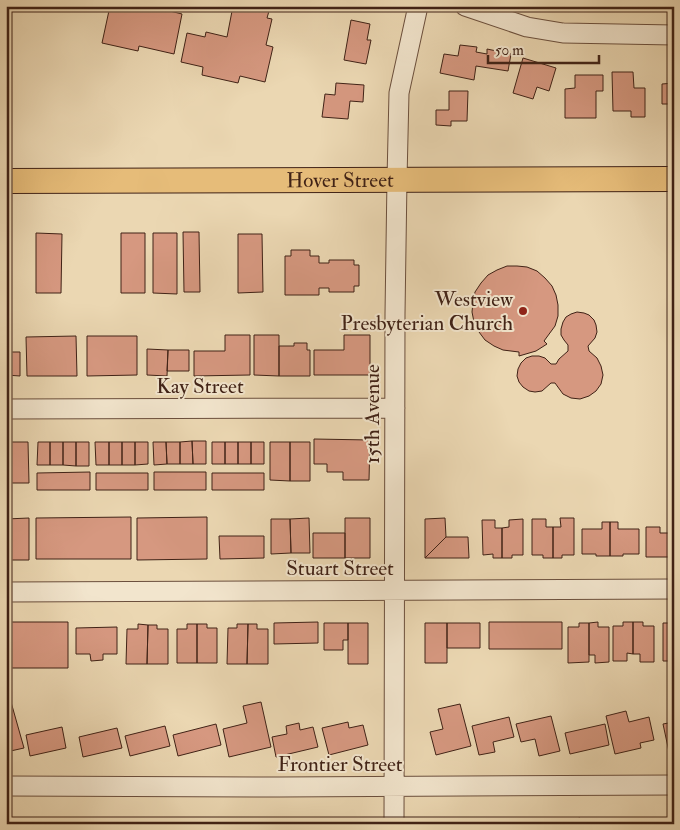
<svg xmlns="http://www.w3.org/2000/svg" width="680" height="830" viewBox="0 0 680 830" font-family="'IM FELL Double Pica',serif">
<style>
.building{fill:#d69880;stroke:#402216}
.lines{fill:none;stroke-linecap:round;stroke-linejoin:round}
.minor-casing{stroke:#6b4f3d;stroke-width:21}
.major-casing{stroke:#402216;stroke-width:26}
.minor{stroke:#f2e5cd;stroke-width:19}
.major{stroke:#e6bc79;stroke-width:24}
.poi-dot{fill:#8f2418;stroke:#f2e5cd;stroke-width:2}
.labels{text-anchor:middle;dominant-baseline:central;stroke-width:4;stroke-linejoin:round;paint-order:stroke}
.street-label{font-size:21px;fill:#402216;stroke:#f2e5cd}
.poi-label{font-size:21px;fill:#402216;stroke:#f2e5cd;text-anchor:end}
</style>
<rect width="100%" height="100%" fill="#ebd7b2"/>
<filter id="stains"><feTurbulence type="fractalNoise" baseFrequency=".004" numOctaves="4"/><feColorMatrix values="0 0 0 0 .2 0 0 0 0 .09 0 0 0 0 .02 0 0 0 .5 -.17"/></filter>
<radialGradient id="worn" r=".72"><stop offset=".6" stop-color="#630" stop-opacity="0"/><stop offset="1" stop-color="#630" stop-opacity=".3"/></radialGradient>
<path class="building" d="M110,6H150L182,14L174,54L139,46L138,51L102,43Z
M233,6H248L269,11L267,18L272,19L266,45L273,47L265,82L240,76L238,83L202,75L203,67L181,62L187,33L205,37L206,32L227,37Z
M351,20L370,24L367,40H371L366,64L344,60Z
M460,45L477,47L476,52L487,54V49L511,54L508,71L476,66L474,80L440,73L444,54L458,56Z
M523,58L556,68L549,91L537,87L533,99L513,93Z
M612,72H633L634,88H645V117H631V111H613Z
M575,75H603V91H596V118H565V89L575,88Z
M336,83L364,85L363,102L350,101L348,119L322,117L325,94L335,95Z
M674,83V104H662V84Z
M449,91H468L467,121H451V126L436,125V110H449Z
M183,232H199L200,292H184Z
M36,233L62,234L61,293H36Z
M121,233H145V293H121Z
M153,233H177V294L153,293Z
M238,234H262L263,292L238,293Z
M291,250H310V256H319V263H329V260H354V265H359V286H354V292H329V288H319V295H285V256H291Z
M507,266H517L527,267L537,271L545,278L552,286L556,295L558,305V316L555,326L544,341L547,344L536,351L519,356V352L503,350L494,346L485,340L479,332L474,322L472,312L473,302L475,292L481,283L488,275L497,270Z
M577,312L584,313L589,315L594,320L596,325L597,332L595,338L588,346L589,351L597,358L601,366L603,375L601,384L596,391L589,396L580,399L571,398L563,394L555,383H551L542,391L535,392L529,391L523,387L519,382L517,376L518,369L521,363L526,358L532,356H539L545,358L551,364H556L559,359L568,351V345L564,340L561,335V329L563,322L566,317L571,314Z
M225,335H250V375L194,376V351H225Z
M254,335H279V376L254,375Z
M344,335H370V375H314V350H344Z
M76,336L77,376H27L26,337Z
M87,336H137V375L87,376Z
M294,343H307V350H310V376H279V346H294Z
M147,349L168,350L167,376L147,375Z
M168,350H189V371H167Z
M6,352H20V376L6,375Z
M314,439L370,440L369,480H343V472H327V464H314Z
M192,441H206V464H193Z
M192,441L193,464H180V442Z
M6,442H28L29,483H6Z
M38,442H50V465H37Z
M50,442H63V465H50Z
M63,442H76V466L63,465Z
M76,442H89V466H76Z
M95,442H109V465H96Z
M109,442H122V465H109Z
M122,442H135V465H122Z
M135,442H148V464L135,465Z
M153,442H166L167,464L154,465Z
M166,442H180V464H167Z
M212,442H225V464H212Z
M225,442H238V464H225Z
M238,442H251V464H238Z
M251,442H264V464H251Z
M270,442H290V481L270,480Z
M290,442H310V481H290Z
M90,472V490H37V473Z
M154,472H206V490H154Z
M96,473H148V490H96Z
M212,473H264V490H212Z
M131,517V559H36V518Z
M207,517V559L137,560V518Z
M29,518V560H6V519Z
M309,518L310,553H291L290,519Z
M345,518H370V558H345Z
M445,518L446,537L425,558V519Z
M560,518H574V555H562V558H553V527H561Z
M271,519H290L291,553L271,554Z
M523,519V555H512V558H502V528L509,527V520Z
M532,519H546V527H553V558H543V555H532Z
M482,520H495V528H502V558H493V554L483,555Z
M602,522H610V556H596V554H582V529H602Z
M610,522H618V529H639V554H623V556H610Z
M646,527H660V533H674V557H646Z
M313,533H345V558H313Z
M219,536H264V558L220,559Z
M446,537H468L469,558H425Z
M6,622H68V668H6Z
M318,622V643L274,644V623Z
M489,622H562V649H489Z
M598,622V627H609V662L595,663V655H589V623Z
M623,622H633V654L627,653V661H613V626H623Z
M633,622H643V626H654V662H640V654H633Z
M324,623H348V640H343V650H324Z
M348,623H368V664H348Z
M425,623H447V663H425Z
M447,623H480V648H447Z
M579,623H589V662L568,663V627H579Z
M663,623H674V661H663Z
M138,624L148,625L147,664H126L127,629H138Z
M187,624H197V663H177V629H187Z
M197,624H207V628H217V663H197Z
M237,624H248L247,664H227L228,628H237Z
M248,624H257V629H268V664H247Z
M148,625H157V629H168V664H147Z
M117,627V654H103V660L91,661L90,654H76V628Z
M11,702L24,748L6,752V703Z
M261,702L271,747L229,757L223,729L247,723L243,706Z
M460,704L471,746L436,755L430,732L443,729L438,709Z
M626,711L629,722L649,717L654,740L640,743L641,748L615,754L606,716Z
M551,716L560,751L539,756L535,739L521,742L516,724Z
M509,717L514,737L493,742L495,752L479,755L472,726Z
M348,722L349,728L363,725L368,745L329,755L322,728Z
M674,722V751L669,752L663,724Z
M299,723L300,730L313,727L318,747L276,757L272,737L287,734L286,726Z
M216,724L221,745L178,756L173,735Z
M605,724L609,745L570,754L565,733Z
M165,726L170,746L130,756L125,736Z
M62,727L66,748L30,756L26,735Z
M117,728L122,748L83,757L79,737Z
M580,818L581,824H563V822Z
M364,819L365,824H346Z
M555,819L557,824H534Z
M649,819L650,824H629Z"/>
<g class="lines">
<defs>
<path id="minor" d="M465,6L527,27L563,33L674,35
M6,409L395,408
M6,592L674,589
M6,786L279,787L674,785
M394,824L395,314L397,179L399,93L418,6"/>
<g id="major">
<path id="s1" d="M6,181L674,179"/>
</g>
</defs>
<use href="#minor" class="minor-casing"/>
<use href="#major" class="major-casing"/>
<use href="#minor" class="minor"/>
<use href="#major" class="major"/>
</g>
<circle class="poi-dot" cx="523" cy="311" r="5"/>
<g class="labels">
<g class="street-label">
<text stroke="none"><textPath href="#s1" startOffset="334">Hover Street</textPath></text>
<text x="200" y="386">Kay Street</text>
<text transform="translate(372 414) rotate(-90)">15th Avenue</text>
<text x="340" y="568">Stuart Street</text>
<text x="340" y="764">Frontier Street</text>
</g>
<g class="poi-label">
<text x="513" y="299">Westview<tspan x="513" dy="24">Presbyterian Church</tspan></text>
</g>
</g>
<rect width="680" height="830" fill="none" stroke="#ebd7b2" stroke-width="25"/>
<rect x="8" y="8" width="665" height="815" fill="none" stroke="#402216" stroke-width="2.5"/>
<rect x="12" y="12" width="655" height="805" fill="none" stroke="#402216"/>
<path d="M488 55v8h111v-8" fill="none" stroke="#402216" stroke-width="2.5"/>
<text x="495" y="55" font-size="15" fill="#402216" stroke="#f2e5cd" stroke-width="4" paint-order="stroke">50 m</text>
<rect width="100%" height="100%" filter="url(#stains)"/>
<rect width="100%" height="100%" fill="url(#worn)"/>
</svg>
